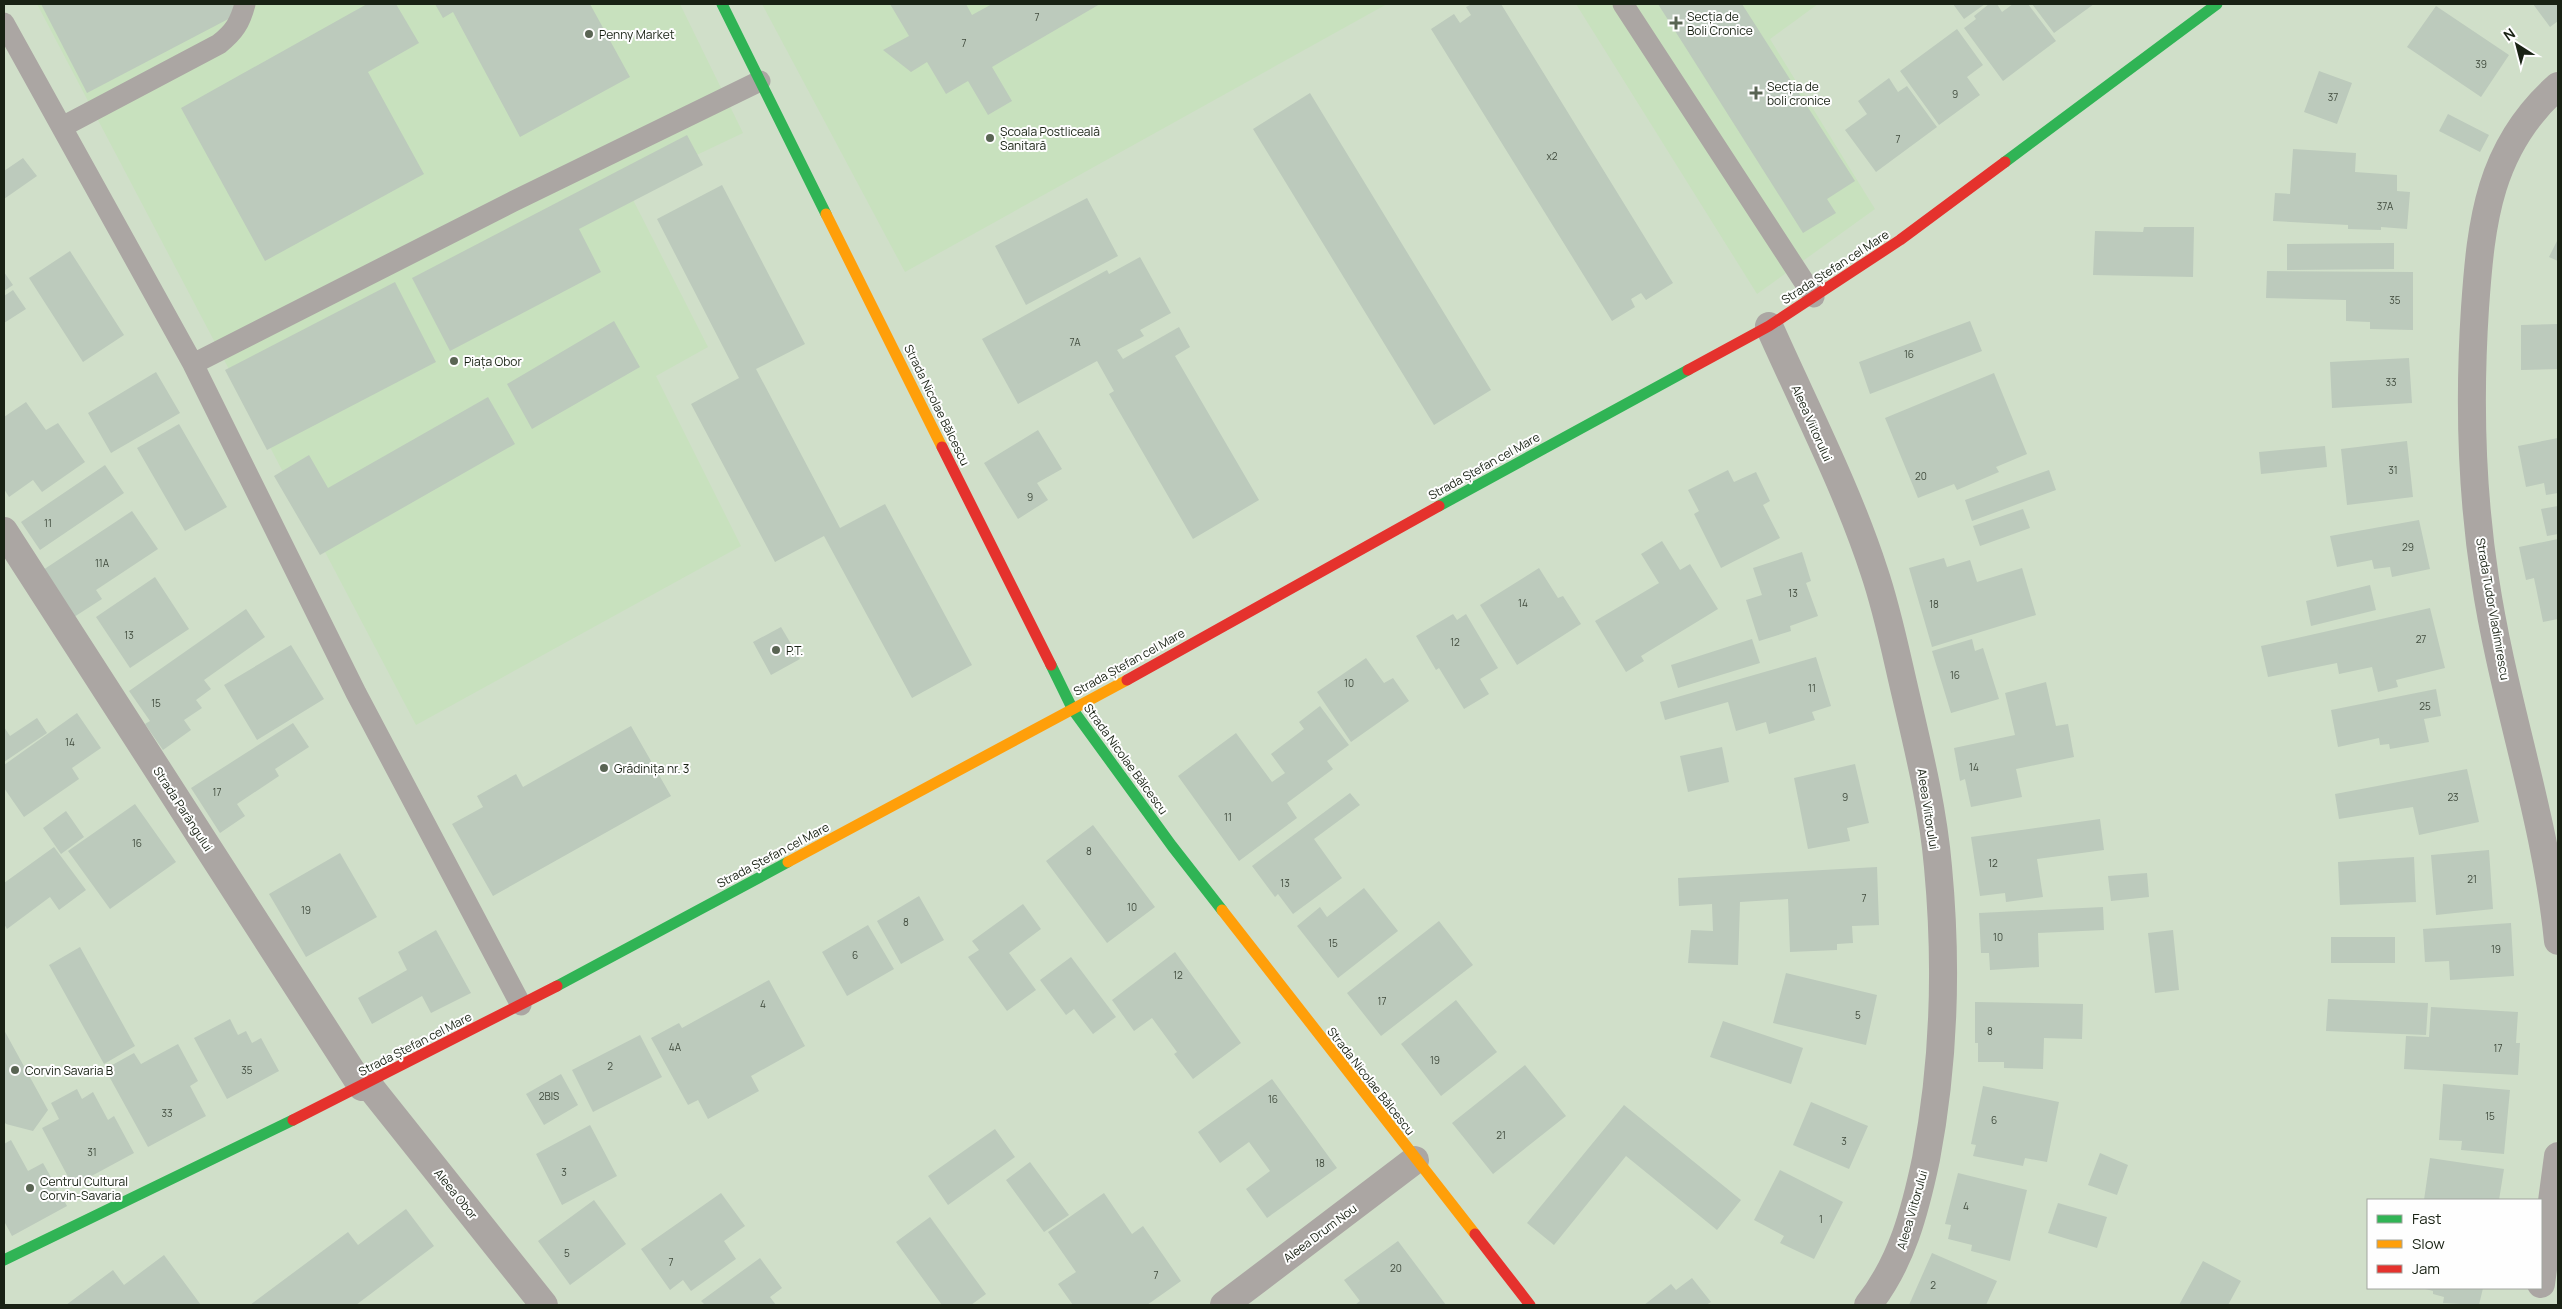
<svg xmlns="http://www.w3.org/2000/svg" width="2562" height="1309" viewBox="0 0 2562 1309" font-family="Manrope,sans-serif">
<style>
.built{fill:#c8e1be}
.building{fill:#bccabc}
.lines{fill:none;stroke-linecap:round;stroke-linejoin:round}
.lane{stroke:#aba6a3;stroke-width:21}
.street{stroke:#aba6a3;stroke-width:28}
.fast{stroke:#30b455;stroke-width:11}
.slow{stroke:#ff9f0a;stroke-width:11}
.jam{stroke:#e5322d;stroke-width:11}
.poi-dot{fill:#596453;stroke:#fefefe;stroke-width:2}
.labels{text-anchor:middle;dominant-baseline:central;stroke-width:4;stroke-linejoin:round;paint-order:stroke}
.number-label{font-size:10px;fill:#424d3f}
.poi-label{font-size:12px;fill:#192214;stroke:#fefefe;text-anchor:start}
.street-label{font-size:12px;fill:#192214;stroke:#fefefe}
</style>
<rect width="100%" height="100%" fill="#d0dfc9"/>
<path class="built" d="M37,4H680L743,133L627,188L708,347L656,376L741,546L416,725Z
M762,4H1387L905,272Z
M1576,4H1818L1770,39L1875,209L1757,294Z"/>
<path class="building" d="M41,4H257L87,93Z
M367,4H396L419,43L368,72L424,174L265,261L181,108Z
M435,4H590L630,77L520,137L453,12L443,18Z
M890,4H966L972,15L992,4H1100L992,67L1012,101L988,115L968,81L946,94L927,62L911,72L883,50L909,36Z
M1472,4H1501L1673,283L1646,300L1641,293L1631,299L1635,307L1612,321L1431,29L1454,14L1460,23L1471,15L1466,7Z
M1658,4H1742L1855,181L1827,199L1836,213L1803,233Z
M1953,4H1985L1964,19Z
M1989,4H1997L2002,12L2013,4H2028L2056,41L2003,81L1964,28L1976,19L1974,16Z
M2032,4H2094L2054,33Z
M2533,4H2558V21L2550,27Z
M2436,6L2509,55L2481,97L2407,47Z
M1957,29L1983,65L1967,77L1980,95L1939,125L1900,71Z
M2319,71L2352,83L2337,124L2304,112Z
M1889,78L1898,92L1907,86L1937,127L1876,172L1845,130L1867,114L1858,101Z
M1310,93L1491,390L1434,425L1253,129Z
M2448,114L2489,135L2480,152L2439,131Z
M687,135L703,165L579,229L601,272L450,351L412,278Z
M2293,149L2356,153L2355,172L2397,175V191L2410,192L2407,229L2381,227V230L2348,229V225L2273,221L2275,193L2290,194Z
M23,158L37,176L4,199V171Z
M722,185L805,344L756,369L840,528L885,504L972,665L912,698L824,536L775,562L691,404L739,378L657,219Z
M1087,198L1118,256L1026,305L995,246Z
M2144,227H2194L2193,277L2093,275L2095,231L2143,232Z
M2558,239V261L2549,257Z
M2394,243V269L2287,270V244Z
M70,251L124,335L83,362L29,278Z
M1140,257L1171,313L1140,330L1144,336L1117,350L1123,359L1179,327L1190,347L1175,356L1259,500L1193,539L1109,394L1114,391L1097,361L1018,404L982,339L1107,270L1109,274Z
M2267,271L2413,272V330L2370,329V322L2346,321V300L2266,298Z
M4,272L13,285L4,291Z
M395,282L436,362L267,450L225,370Z
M13,290L26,309L4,323V296Z
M614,321L640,367L532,429L507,384Z
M1970,321L1982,351L1870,394L1859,362Z
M2558,324V369L2521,370V325Z
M2409,358L2412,403L2332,408L2330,362Z
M156,372L180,413L111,453L88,413Z
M1994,373L2027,454L1996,467L1999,472L1957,490L1954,484L1918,498L1885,418Z
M488,397L515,444L320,555L274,476L309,455L328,488Z
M26,402L46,430L58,423L85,462L42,492L33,480L9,497L4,489V417Z
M179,424L227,507L185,531L137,448Z
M1038,430L1062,469L1037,483L1048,500L1018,519L984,463Z
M2558,438V493L2546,495L2544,483L2526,487L2518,446Z
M2407,441L2413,497L2347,505L2341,449Z
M2325,446L2327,467L2261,474L2259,452Z
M105,465L124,493L40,550L21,522Z
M1728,470L1734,482L1756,472L1770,501L1763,505L1780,538L1721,568L1694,514L1699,511L1688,490Z
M2049,470L2056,490L1972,521L1965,500Z
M2558,506V534L2547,536L2541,509Z
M2023,509L2030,528L1980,546L1973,526Z
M132,511L158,549L96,590L102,599L74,617L43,570Z
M2419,520L2430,569L2392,577L2390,567L2374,569L2372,560L2337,567L2330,536Z
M2558,539V619L2543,622L2534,578L2526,580L2519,547Z
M1662,541L1680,570L1690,564L1718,609L1641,656L1644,661L1626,672L1595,621L1659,583L1641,554Z
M1802,552L1811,581L1806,583L1818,616L1790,626L1791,631L1759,641L1746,600L1762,595L1753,568Z
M1944,558L1947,567L1970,560L1977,582L2022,568L2036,615L1932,647L1909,568Z
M1539,568L1558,598L1563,596L1581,624L1517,665L1480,605Z
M155,577L189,629L130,668L96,617Z
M2370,585L2376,610L2311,626L2306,601Z
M2430,608L2445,668L2396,680L2398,687L2378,692L2372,667L2339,674L2337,663L2268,677L2261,646Z
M246,609L265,637L204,680L211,689L196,700L202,708L184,720L191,730L163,750L145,724L150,721L129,691Z
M1453,614L1457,620L1466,614L1498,668L1480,679L1489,694L1464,709L1439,668L1436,670L1416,636Z
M781,627L800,659L771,675L753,642Z
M1752,639L1760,663L1678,688L1671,665Z
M1972,639L1975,651L1983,648L1999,699L1951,713L1932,651Z
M291,645L324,699L257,740L224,685Z
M1816,657L1831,706L1812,712L1815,720L1769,734L1766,722L1736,731L1728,702L1665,720L1660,702Z
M1366,658L1384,683L1393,678L1409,701L1351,742L1317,692Z
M2046,682L2056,726L2068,724L2074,757L2016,769L2022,797L1971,807L1965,779L1960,781L1954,748L2015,735L2005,693Z
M2436,689L2441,716L2424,719L2429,742L2390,749L2389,744L2380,745L2379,738L2338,747L2331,710Z
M1320,706L1349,745L1327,761L1333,769L1287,803L1297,818L1239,861L1178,776L1236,733L1272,782L1285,773L1271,754L1304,729L1299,722Z
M77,713L101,748L72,768L79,779L24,817L4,788V765Z
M37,718L47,733L4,762V727L10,736Z
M293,723L309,747L275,769L279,776L237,804L245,816L220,833L191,788Z
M631,726L671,796L493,896L452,824L483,807L477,796L516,774L523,787Z
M1722,747L1729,782L1688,792L1680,756Z
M1855,764L1869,823L1847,828L1850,841L1808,849L1794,778Z
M2467,769L2479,822L2419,835L2413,807L2339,819L2335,794Z
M1350,793L1360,805L1314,839L1342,878L1293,914L1278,894L1275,897L1252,866Z
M135,804L176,862L110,909L68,851Z
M66,811L84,837L61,854L43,828Z
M2100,819L2104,850L2037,859L2043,897L2006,902L2005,893L1980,896L1971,837Z
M1093,825L1155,907L1107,943L1046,861Z
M54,847L86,890L59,910L50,897L7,929L4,924V883Z
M2489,850L2493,909L2436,915L2431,855Z
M340,853L377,917L306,957L269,894Z
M2414,857L2416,902L2340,905L2338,862Z
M1877,867L1879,925L1852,926L1853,943L1837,944V950L1790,952L1788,899L1740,902L1738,965L1688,963L1691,930L1713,931L1712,904L1679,906L1678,878Z
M2147,873L2149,897L2111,901L2108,876Z
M1364,888L1398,931L1338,978L1297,926L1320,907L1327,917Z
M919,896L944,940L901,964L877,921Z
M1023,904L1041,929L1009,953L1036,990L1007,1011L968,957L979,950L972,941Z
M2103,907L2104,930L2038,933L2039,967L1990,970L1989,953H1981L1979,913Z
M1439,921L1473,965L1381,1036L1347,993Z
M2511,923L2514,976L2450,980L2449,961L2425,962L2423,929Z
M868,925L894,969L847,996L822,952Z
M436,930L471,993L431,1013L422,996L372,1024L358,998L407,970L398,952Z
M2173,930L2179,990L2155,993L2148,933Z
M2331,937H2395V963H2331Z
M80,947L135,1046L104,1064L49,965Z
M1175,952L1241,1043L1193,1079L1174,1054L1177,1052L1152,1018L1134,1031L1112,1000Z
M1071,957L1116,1017L1093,1034L1074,1009L1066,1015L1040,980Z
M1786,973L1877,995L1866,1045L1773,1023Z
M769,980L805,1046L751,1076L759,1091L708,1119L698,1100L688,1105L651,1038L679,1023L682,1028Z
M2328,999L2428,1003L2426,1035L2326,1031Z
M1456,1000L1497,1052L1441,1096L1401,1044Z
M1975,1002L2083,1004L2082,1039L2044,1038L2043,1069L2004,1068V1062H1978V1043H1975Z
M2431,1007L2518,1012L2516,1043H2520L2518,1075L2404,1069L2406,1036L2429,1037Z
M230,1019L238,1035L246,1031L252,1043L261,1038L279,1071L227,1099L194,1038Z
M1723,1021L1803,1048L1791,1084L1710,1057Z
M4,1030L48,1110L33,1131L6,1124L4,1121Z
M640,1035L662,1077L593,1112L572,1070Z
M178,1044L198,1081L190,1086L206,1116L148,1147L105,1069L134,1053L141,1064Z
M1525,1065L1566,1116L1493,1174L1452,1123Z
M561,1074L578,1105L544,1125L526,1094Z
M1272,1079L1337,1168L1267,1218L1246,1189L1270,1171L1249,1142L1220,1163L1198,1132Z
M2443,1084L2510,1090L2504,1154L2461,1150L2462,1141L2439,1140Z
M1983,1086L2059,1102L2047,1162L2025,1158L2023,1166L1973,1156L1976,1145L1971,1144Z
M77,1089L82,1099L93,1092L108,1120L114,1116L134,1153L73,1186L42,1128L59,1119L51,1103Z
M1811,1102L1868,1126L1849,1169L1793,1145Z
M1624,1105L1741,1200L1717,1230L1626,1156L1554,1245L1527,1223Z
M590,1125L617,1176L562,1205L536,1154Z
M995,1129L1015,1157L948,1205L928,1176Z
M11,1140L28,1171L43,1163L67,1206L12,1236L4,1221V1144Z
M2100,1153L2128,1165L2117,1195L2088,1185Z
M2430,1158L2504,1169L2499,1200H2424Z
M1030,1162L1069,1215L1044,1232L1006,1180Z
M1780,1170L1843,1202L1814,1259L1780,1243L1784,1236L1754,1220Z
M1958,1173L2027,1190L2010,1261L1971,1251L1972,1245L1948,1239L1951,1225L1945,1224Z
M721,1193L745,1226L724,1241L736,1259L691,1291L683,1280L670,1290L641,1249Z
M1104,1193L1132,1234L1143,1226L1181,1281L1147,1305H1073L1058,1284L1076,1272L1048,1232Z
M594,1200L626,1244L570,1285L538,1241Z
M2058,1203L2107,1217L2097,1248L2048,1233Z
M406,1209L434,1246L356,1305H250L348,1232L358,1245Z
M930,1217L986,1294L971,1305H942L896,1242Z
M1398,1241L1446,1305H1355L1360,1301L1344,1280Z
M1932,1253L1997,1281L1986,1305H1909Z
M164,1255L201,1305H66L113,1270L124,1285Z
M760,1258L782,1288L770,1297L776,1305H705L701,1301Z
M2203,1261L2241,1281L2228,1305H2179Z
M1692,1278L1711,1302L1706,1305H1644L1671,1284L1676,1290Z
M2421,1288H2483L2479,1305L2443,1303L2444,1297L2433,1294V1291Z"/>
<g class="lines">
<path class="lane" d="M1623,4L1814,297
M4,23L193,364L356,693L521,1005
M62,127L219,44C234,32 240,23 245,4
M193,364L512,202L760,81"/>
<path class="street" d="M2558,86C2489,147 2481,221 2475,308C2469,399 2471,488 2485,579C2503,700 2546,818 2558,941
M1769,326C1804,405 1847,488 1874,571C1888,612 1896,654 1906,696C1919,752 1933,809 1938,867C1947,963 1944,1064 1926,1159C1915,1211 1902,1262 1868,1305
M4,531L362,1087
M367,1083L544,1305
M2541,1284L2558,1156
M1224,1305L1415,1160"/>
<path class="fast" d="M722,4L826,214
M2005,162L2217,4
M1439,506L1688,370
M1051,665L1073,710L1172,846L1222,910
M557,986L788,862
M4,1260L293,1120"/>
<path class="slow" d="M826,214L942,447
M788,862L1127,680
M1222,910L1475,1234"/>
<path class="jam" d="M1688,370L1769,326L1900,240L2005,162
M942,447L1051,665
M1127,680L1439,506
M293,1120L557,986
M1475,1234L1530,1305"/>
</g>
<g class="poi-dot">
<path d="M1673.5 15.5h5v5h5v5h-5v5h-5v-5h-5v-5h5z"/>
<circle cx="589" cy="34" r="5"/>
<path d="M1753.5 85.5h5v5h5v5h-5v5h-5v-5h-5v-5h5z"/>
<circle cx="990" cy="138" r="5"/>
<circle cx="454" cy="361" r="5"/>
<circle cx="776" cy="650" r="5"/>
<circle cx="604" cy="768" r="5"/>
<circle cx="15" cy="1070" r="5"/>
<circle cx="30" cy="1188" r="5"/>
</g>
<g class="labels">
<g class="number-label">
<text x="1037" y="17">7</text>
<text x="964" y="43">7</text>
<text x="2481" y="64">39</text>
<text x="1955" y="94">9</text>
<text x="2333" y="97">37</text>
<text x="1898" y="139">7</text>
<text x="1552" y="156">x2</text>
<text x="2385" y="206">37A</text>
<text x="2395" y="300">35</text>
<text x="1075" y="342">7A</text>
<text x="1909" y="354">16</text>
<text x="2391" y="382">33</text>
<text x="2393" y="470">31</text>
<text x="1921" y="476">20</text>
<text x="1030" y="497">9</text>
<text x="48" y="523">11</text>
<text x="2408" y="547">29</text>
<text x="102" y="563">11A</text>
<text x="1793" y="593">13</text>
<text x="1523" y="603">14</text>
<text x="1934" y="604">18</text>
<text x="129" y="635">13</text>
<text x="2421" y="639">27</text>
<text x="1455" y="642">12</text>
<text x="1955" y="675">16</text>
<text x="1349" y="683">10</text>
<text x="1812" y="688">11</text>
<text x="156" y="703">15</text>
<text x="2425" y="706">25</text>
<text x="70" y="742">14</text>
<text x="1974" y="767">14</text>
<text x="217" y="792">17</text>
<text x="1845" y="797">9</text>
<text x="2453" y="797">23</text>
<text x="1228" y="817">11</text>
<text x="137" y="843">16</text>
<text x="1089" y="851">8</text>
<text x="1993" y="863">12</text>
<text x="2472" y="879">21</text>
<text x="1285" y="883">13</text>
<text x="1864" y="898">7</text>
<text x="1132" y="907">10</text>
<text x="306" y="910">19</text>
<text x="906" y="922">8</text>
<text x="1998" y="937">10</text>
<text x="1333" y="943">15</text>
<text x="2496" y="949">19</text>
<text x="855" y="955">6</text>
<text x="1178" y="975">12</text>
<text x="1382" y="1001">17</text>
<text x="763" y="1004">4</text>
<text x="1858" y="1015">5</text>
<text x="1990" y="1031">8</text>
<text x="675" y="1047">4A</text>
<text x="2498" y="1048">17</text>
<text x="1435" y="1060">19</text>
<text x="610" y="1066">2</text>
<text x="247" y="1070">35</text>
<text x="549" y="1096">2BIS</text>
<text x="1273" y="1099">16</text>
<text x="167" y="1113">33</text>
<text x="2490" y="1116">15</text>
<text x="1994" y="1120">6</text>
<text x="1501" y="1135">21</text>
<text x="1844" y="1141">3</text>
<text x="92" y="1152">31</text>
<text x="1320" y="1163">18</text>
<text x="564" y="1172">3</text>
<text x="1966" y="1206">4</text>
<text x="1821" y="1219">1</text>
<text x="567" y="1253">5</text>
<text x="671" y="1262">7</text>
<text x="1396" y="1268">20</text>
<text x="1156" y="1275">7</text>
<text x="1933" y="1285">2</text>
</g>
<g class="poi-label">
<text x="1687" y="16">Secția de<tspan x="1687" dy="14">Boli Cronice</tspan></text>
<text x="599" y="34">Penny Market</text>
<text x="1767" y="86">Secția de<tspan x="1767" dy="14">boli cronice</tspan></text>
<text x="1000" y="131">Școala Postliceală<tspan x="1000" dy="14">Sanitară</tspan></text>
<text x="464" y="361">Piața Obor</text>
<text x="786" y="650">P.T.</text>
<text x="614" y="768">Grădinița nr. 3</text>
<text x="25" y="1070">Corvin Savaria B</text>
<text x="40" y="1181">Centrul Cultural<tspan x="40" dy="14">Corvin-Savaria</tspan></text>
</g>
<g class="street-label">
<text transform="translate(1835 267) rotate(-33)">Strada Ștefan cel Mare</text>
<text transform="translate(937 405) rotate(64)">Strada Nicolae Bălcescu</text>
<text transform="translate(1812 423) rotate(66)">Aleea Viitorului</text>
<text transform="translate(1484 466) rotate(-29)">Strada Ștefan cel Mare</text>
<text transform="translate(2493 609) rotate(80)">Strada Tudor Vladimirescu</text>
<text transform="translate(1129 662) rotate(-29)">Strada Ștefan cel Mare</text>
<text transform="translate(1126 759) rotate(54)">Strada Nicolae Bălcescu</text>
<text transform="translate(183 809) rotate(57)">Strada Parângului</text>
<text transform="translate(1928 809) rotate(81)">Aleea Viitorului</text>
<text transform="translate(773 855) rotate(-28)">Strada Ștefan cel Mare</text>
<text transform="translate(415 1044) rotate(-27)">Strada Ștefan cel Mare</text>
<text transform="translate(1371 1081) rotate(52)">Strada Nicolae Bălcescu</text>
<text transform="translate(456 1194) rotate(51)">Aleea Obor</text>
<text transform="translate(1912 1210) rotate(-74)">Aleea Viitorului</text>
<text transform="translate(1320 1233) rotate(-37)">Aleea Drum Nou</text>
</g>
</g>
<rect width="2562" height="1309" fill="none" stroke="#192214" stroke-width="10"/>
<rect x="2367" y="1199" width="175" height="90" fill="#fefefe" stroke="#a2a6a0"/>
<rect x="2377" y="1215" width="25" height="8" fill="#30b455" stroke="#a2a6a0"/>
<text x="2412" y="1224" font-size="15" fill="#192214">Fast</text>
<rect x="2377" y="1240" width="25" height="8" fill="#ff9f0a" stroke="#a2a6a0"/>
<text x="2412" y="1249" font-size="15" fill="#192214">Slow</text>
<rect x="2377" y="1265" width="25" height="8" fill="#e5322d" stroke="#a2a6a0"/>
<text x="2412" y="1274" font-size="15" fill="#192214">Jam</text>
<g transform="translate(2517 45) rotate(324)" stroke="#fefefe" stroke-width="4" paint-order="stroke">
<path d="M0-4L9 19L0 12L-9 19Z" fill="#192214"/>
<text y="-8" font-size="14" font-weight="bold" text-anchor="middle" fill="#192214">N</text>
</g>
</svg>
